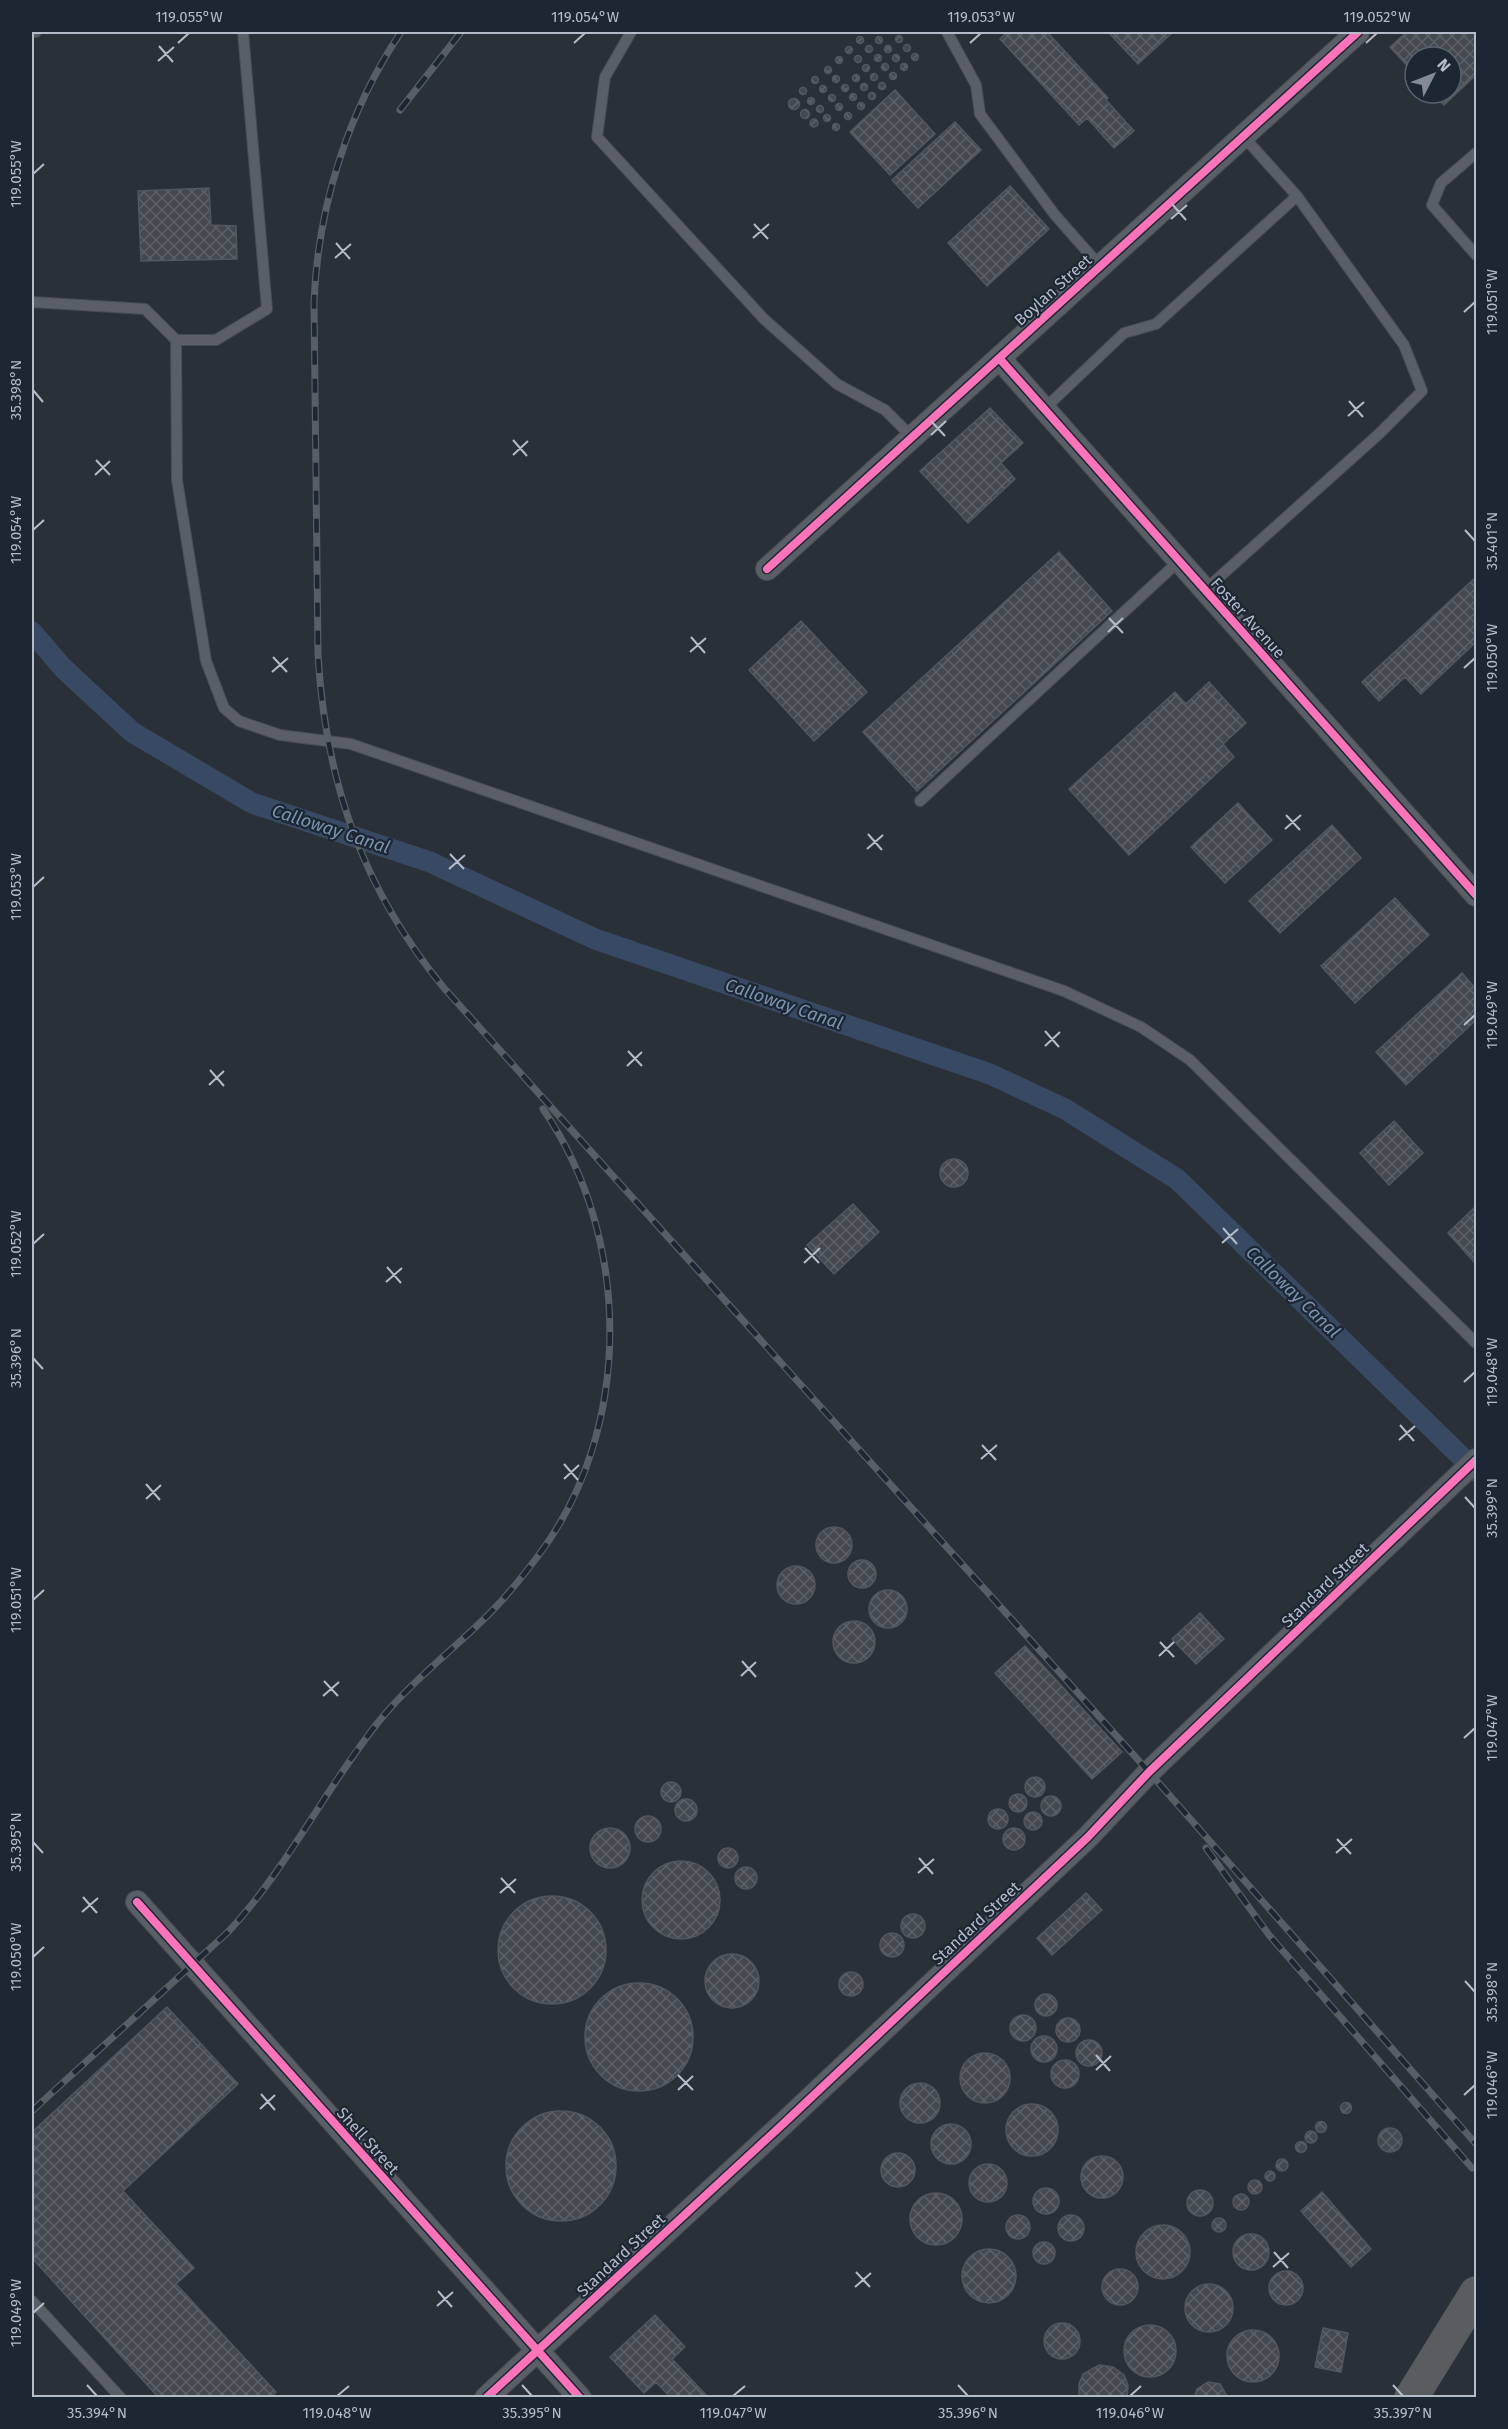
<svg xmlns="http://www.w3.org/2000/svg" width="1508" height="2429" viewBox="0 0 1508 2429" font-family="'Fira Sans',sans-serif">
<style>
.lines{fill:none;stroke-linecap:round;stroke-linejoin:round}
.canal{stroke:#384963;stroke-width:21}
.building{fill:url(#building-cross-hatch);stroke:#52575f;stroke-width:1.5}
.service-casing{stroke:#484c53;stroke-width:12}
.minor-casing{stroke:#484c53;stroke-width:24}
.motorway-casing{stroke:#474c53;stroke-width:34}
.service{stroke:#5a5e66;stroke-width:10}
.minor{stroke:#5a5e66;stroke-width:22}
.motorway{stroke:#5a5d60;stroke-width:33}
.rail-casing{stroke:#595d64;stroke-width:7}
.rail{stroke:#1d2633;stroke-width:4.5;stroke-dasharray:14;stroke-linecap:butt}
.cycleway-casing{stroke:#1d2633;stroke-width:11}
.cycleway{stroke:#fb73b8;stroke-width:8}
.ticks{fill:none;stroke:#b4bcc9;stroke-width:2}
.labels{text-anchor:middle;dominant-baseline:central;stroke-width:4.5;stroke-linejoin:round;paint-order:stroke}
.street-label{font-size:16px;fill:#b4bcc9;stroke:#1d2633}
.water-label{font-size:18px;font-style:italic;fill:#7c92b1;stroke:#1d2633}
.neatline{fill:none;stroke:#b4bcc9;stroke-width:2}
.ticks-label{font-size:15px;text-anchor:middle;fill:#b4bcc9}
</style>
<defs>
<pattern id="building-cross-hatch" width="8" height="8" patternUnits="userSpaceOnUse" patternTransform="scale(1.5)"><rect width="8" height="8" fill="#444950"/><path d="M0 0l8 8M0 8l8-8" fill="none" stroke="#5d6168"/></pattern>
</defs>
<rect width="100%" height="100%" fill="#2a3038"/>
<g class="lines">
<path class="canal" d="M32,632L63,668L132,732L252,803L430,862L595,939L990,1074L1065,1109L1177,1179L1476,1471"/>
</g>
<path class="building" d="M1007,32H1047L1108,98L1106,100L1134,131L1114,148L1087,118L1079,125L1000,39Z
M1108,32H1173L1138,64Z
M1407,32H1476V75L1444,105L1432,93H1451V57H1415V74L1390,47Z
M895.5 39a3.5 3.5 0 1 1 7 0a3.5 3.5 0 1 1-7 0Z
M856.5 40a3.5 3.5 0 1 1 7 0a3.5 3.5 0 1 1-7 0Z
M875.5 40a3.5 3.5 0 1 1 7 0a3.5 3.5 0 1 1-7 0Z
M903.5 48a3.5 3.5 0 1 1 7 0a3.5 3.5 0 1 1-7 0Z
M884.5 49a3.5 3.5 0 1 1 7 0a3.5 3.5 0 1 1-7 0Z
M865.5 49a3.5 3.5 0 1 1 7 0a3.5 3.5 0 1 1-7 0Z
M845.5 50a3.5 3.5 0 1 1 7 0a3.5 3.5 0 1 1-7 0Z
M911.5 57a3.5 3.5 0 1 1 7 0a3.5 3.5 0 1 1-7 0Z
M874.5 58a3.5 3.5 0 1 1 7 0a3.5 3.5 0 1 1-7 0Z
M892.5 58a3.5 3.5 0 1 1 7 0a3.5 3.5 0 1 1-7 0Z
M854.5 59a3.5 3.5 0 1 1 7 0a3.5 3.5 0 1 1-7 0Z
M835.5 60a3.5 3.5 0 1 1 7 0a3.5 3.5 0 1 1-7 0Z
M900.5 67a3.5 3.5 0 1 1 7 0a3.5 3.5 0 1 1-7 0Z
M881.5 67a3.5 3.5 0 1 1 7 0a3.5 3.5 0 1 1-7 0Z
M862.5 68a3.5 3.5 0 1 1 7 0a3.5 3.5 0 1 1-7 0Z
M824.5 70a3.5 3.5 0 1 1 7 0a3.5 3.5 0 1 1-7 0Z
M889.5 76a3.5 3.5 0 1 1 7 0a3.5 3.5 0 1 1-7 0Z
M870.5 77a3.5 3.5 0 1 1 7 0a3.5 3.5 0 1 1-7 0Z
M852.5 78a3.5 3.5 0 1 1 7 0a3.5 3.5 0 1 1-7 0Z
M832.5 79a3.5 3.5 0 1 1 7 0a3.5 3.5 0 1 1-7 0Z
M811.5 80a3.5 3.5 0 1 1 7 0a3.5 3.5 0 1 1-7 0Z
M878.5 86a3.5 3.5 0 1 1 7 0a3.5 3.5 0 1 1-7 0Z
M860.5 87a3.5 3.5 0 1 1 7 0a3.5 3.5 0 1 1-7 0Z
M841.5 88a3.5 3.5 0 1 1 7 0a3.5 3.5 0 1 1-7 0Z
M819.5 89a3.5 3.5 0 1 1 7 0a3.5 3.5 0 1 1-7 0Z
M799.5 91a3.5 3.5 0 1 1 7 0a3.5 3.5 0 1 1-7 0Z
M895,90L935,134L890,175L850,132Z
M868.5 96a3.5 3.5 0 1 1 7 0a3.5 3.5 0 1 1-7 0Z
M849.5 97a3.5 3.5 0 1 1 7 0a3.5 3.5 0 1 1-7 0Z
M828.5 98a3.5 3.5 0 1 1 7 0a3.5 3.5 0 1 1-7 0Z
M807.5 101a3.5 3.5 0 1 1 7 0a3.5 3.5 0 1 1-7 0Z
M788.5 104a5.5 5.5 0 1 1 11 0a5.5 5.5 0 1 1-11 0Z
M857.5 106a3.5 3.5 0 1 1 7 0a3.5 3.5 0 1 1-7 0Z
M835.5 107a3.5 3.5 0 1 1 7 0a3.5 3.5 0 1 1-7 0Z
M816.5 109a3.5 3.5 0 1 1 7 0a3.5 3.5 0 1 1-7 0Z
M800.5 114a4.5 4.5 0 1 1 9 0a4.5 4.5 0 1 1-9 0Z
M844.5 116a3.5 3.5 0 1 1 7 0a3.5 3.5 0 1 1-7 0Z
M823.5 118a3.5 3.5 0 1 1 7 0a3.5 3.5 0 1 1-7 0Z
M810 123a4 4 0 1 1 8 0a4 4 0 1 1-8 0Z
M955,122L981,150L918,208L892,180Z
M832.5 127a3.5 3.5 0 1 1 7 0a3.5 3.5 0 1 1-7 0Z
M1010,186L1049,229L987,286L948,243Z
M209,188L211,225L236,226L237,259L141,261L138,191Z
M990,408L1023,443L1001,463L1015,479L968,523L920,471Z
M1059,552L1112,611L917,791L863,732Z
M1476,577V642L1421,694L1405,677L1379,701L1362,682Z
M801,621L867,692L814,741L749,670Z
M1209,682L1246,723L1223,744L1234,757L1129,855L1069,789L1175,692L1186,704Z
M1238,803L1272,840L1225,883L1191,847Z
M1332,825L1361,858L1280,933L1249,901Z
M1395,898L1429,935L1355,1003L1321,966Z
M1462,973L1476,989V1020L1406,1085L1376,1052Z
M1394,1121L1423,1153L1389,1185L1360,1153Z
M940 1173a14 14 0 1 1 28 0a14 14 0 1 1-28 0Z
M853,1204L879,1232L834,1274L807,1245Z
M1476,1206V1264L1448,1233Z
M816 1545a18 18 0 1 1 36 0a18 18 0 1 1-36 0Z
M848 1574a14 14 0 1 1 28 0a14 14 0 1 1-28 0Z
M777 1585a19 19 0 1 1 38 0a19 19 0 1 1-38 0Z
M869 1609a19 19 0 1 1 38 0a19 19 0 1 1-38 0Z
M1200,1613L1224,1639L1196,1664L1172,1639Z
M833 1642a21 21 0 1 1 42 0a21 21 0 1 1-42 0Z
M1025,1646L1122,1752L1092,1779L995,1673Z
M1025 1787a10 10 0 1 1 20 0a10 10 0 1 1-20 0Z
M661 1792a10 10 0 1 1 20 0a10 10 0 1 1-20 0Z
M1009 1803a9 9 0 1 1 18 0a9 9 0 1 1-18 0Z
M1041 1806a10 10 0 1 1 20 0a10 10 0 1 1-20 0Z
M675 1810a11 11 0 1 1 22 0a11 11 0 1 1-22 0Z
M988 1819a10 10 0 1 1 20 0a10 10 0 1 1-20 0Z
M1024 1821a9 9 0 1 1 18 0a9 9 0 1 1-18 0Z
M635 1829a13 13 0 1 1 26 0a13 13 0 1 1-26 0Z
M590 1848a20 20 0 1 1 40 0a20 20 0 1 1-40 0Z
M1003 1839a11 11 0 1 1 22 0a11 11 0 1 1-22 0Z
M718 1858a10 10 0 1 1 20 0a10 10 0 1 1-20 0Z
M642 1900a39 39 0 1 1 78 0a39 39 0 1 1-78 0Z
M735 1878a11 11 0 1 1 22 0a11 11 0 1 1-22 0Z
M1086,1893L1102,1910L1052,1955L1037,1938Z
M498 1950a54 54 0 1 1 108 0a54 54 0 1 1-108 0Z
M901 1926a12 12 0 1 1 24 0a12 12 0 1 1-24 0Z
M880 1945a12 12 0 1 1 24 0a12 12 0 1 1-24 0Z
M705 1981a27 27 0 1 1 54 0a27 27 0 1 1-54 0Z
M839 1984a12 12 0 1 1 24 0a12 12 0 1 1-24 0Z
M585 2037a54 54 0 1 1 108 0a54 54 0 1 1-108 0Z
M1035 2005a11 11 0 1 1 22 0a11 11 0 1 1-22 0Z
M167,2007L238,2084L123,2191L194,2268L176,2284L276,2392L270,2398H159L32,2258V2132Z
M1010 2028a13 13 0 1 1 26 0a13 13 0 1 1-26 0Z
M1056 2030a12 12 0 1 1 24 0a12 12 0 1 1-24 0Z
M1031 2049a13 13 0 1 1 26 0a13 13 0 1 1-26 0Z
M1076 2053a13 13 0 1 1 26 0a13 13 0 1 1-26 0Z
M960 2078a25 25 0 1 1 50 0a25 25 0 1 1-50 0Z
M1051 2074a14 14 0 1 1 28 0a14 14 0 1 1-28 0Z
M900 2103a20 20 0 1 1 40 0a20 20 0 1 1-40 0Z
M1340.5 2108a5.5 5.5 0 1 1 11 0a5.5 5.5 0 1 1-11 0Z
M1006 2130a26 26 0 1 1 52 0a26 26 0 1 1-52 0Z
M506 2166a55 55 0 1 1 110 0a55 55 0 1 1-110 0Z
M1315.5 2127a5.5 5.5 0 1 1 11 0a5.5 5.5 0 1 1-11 0Z
M931 2144a20 20 0 1 1 40 0a20 20 0 1 1-40 0Z
M1378 2140a12 12 0 1 1 24 0a12 12 0 1 1-24 0Z
M1305 2137a6 6 0 1 1 12 0a6 6 0 1 1-12 0Z
M1295.5 2147a5.5 5.5 0 1 1 11 0a5.5 5.5 0 1 1-11 0Z
M881 2170a17 17 0 1 1 34 0a17 17 0 1 1-34 0Z
M1081 2177a21 21 0 1 1 42 0a21 21 0 1 1-42 0Z
M1276 2165a6 6 0 1 1 12 0a6 6 0 1 1-12 0Z
M969 2183a19 19 0 1 1 38 0a19 19 0 1 1-38 0Z
M1265 2176a5 5 0 1 1 10 0a5 5 0 1 1-10 0Z
M1248 2187a7 7 0 1 1 14 0a7 7 0 1 1-14 0Z
M1033 2201a13 13 0 1 1 26 0a13 13 0 1 1-26 0Z
M1187 2203a13 13 0 1 1 26 0a13 13 0 1 1-26 0Z
M1322,2192L1371,2249L1351,2267L1301,2211Z
M910 2219a26 26 0 1 1 52 0a26 26 0 1 1-52 0Z
M1233 2202a8 8 0 1 1 16 0a8 8 0 1 1-16 0Z
M1006 2227a12 12 0 1 1 24 0a12 12 0 1 1-24 0Z
M1058 2228a13 13 0 1 1 26 0a13 13 0 1 1-26 0Z
M1212 2225a7 7 0 1 1 14 0a7 7 0 1 1-14 0Z
M1136 2252a27 27 0 1 1 54 0a27 27 0 1 1-54 0Z
M1233 2252a18 18 0 1 1 36 0a18 18 0 1 1-36 0Z
M1033 2253a11 11 0 1 1 22 0a11 11 0 1 1-22 0Z
M962 2276a27 27 0 1 1 54 0a27 27 0 1 1-54 0Z
M1102 2287a18 18 0 1 1 36 0a18 18 0 1 1-36 0Z
M1269 2288a17 17 0 1 1 34 0a17 17 0 1 1-34 0Z
M1185 2308a24 24 0 1 1 48 0a24 24 0 1 1-48 0Z
M655,2315L685,2347L672,2359L706,2395L703,2398H671L656,2382L644,2393L610,2357Z
M1044 2341a18 18 0 1 1 36 0a18 18 0 1 1-36 0Z
M1124 2351a26 26 0 1 1 52 0a26 26 0 1 1-52 0Z
M1323,2328L1348,2333L1341,2372L1315,2367Z
M1227 2356a26 26 0 1 1 52 0a26 26 0 1 1-52 0Z
M1099,2365L1113,2367L1124,2375L1128,2385L1127,2398H1079V2384L1083,2374Z
M1208,2382L1220,2384L1228,2398H1194L1197,2389Z"/>
<g class="lines">
<defs>
<path id="service" d="M32,32H36
M631,32L605,77L597,137L764,319L837,384L885,410L912,437
M947,32L976,85L980,114L1055,215L1100,266
M1476,153L1441,183L1432,205L1476,255
M32,302L145,309L176,340L177,480L206,661L224,708L239,721L280,735L351,744L1064,991L1141,1027L1190,1060L1476,1343
M176,340H216L267,309L243,32
M1044,409L1124,333L1156,324L1297,196L1243,136
M1205,590L1380,433L1422,391L1404,345L1297,196
M920,801L1179,561
M32,2301L121,2398"/>
<path id="minor" d="M999,358L1476,895
M767,569L1358,32
M137,1902L580,2398
M486,2398L783,2124L1088,1837L1149,1772L1476,1460"/>
<path id="motorway" d="M1411,2398L1476,2293"/>
</defs>
<use href="#service" class="service-casing"/>
<use href="#minor" class="minor-casing"/>
<use href="#motorway" class="motorway-casing"/>
<use href="#service" class="service"/>
<use href="#minor" class="minor"/>
<use href="#motorway" class="motorway"/>
<defs>
<path id="rail" d="M401,32C348,111 318,206 314,302L318,654C325,781 363,890 444,988L1149,1772L1476,2144
M400,110L461,32
M1206,1848L1269,1935L1472,2168
M32,2111L228,1932C288,1868 325,1788 380,1720C412,1681 453,1650 488,1615C506,1597 523,1576 538,1556C634,1429 632,1238 543,1109"/>
</defs>
<use href="#rail" class="rail-casing"/>
<use href="#rail" class="rail"/>
<defs>
<path id="cycleway" d="M999,358L1476,895
M767,569L1358,32
M137,1902L580,2398
M486,2398L783,2124L1088,1837L1149,1772L1476,1460"/>
</defs>
<use href="#cycleway" class="cycleway-casing"/>
<use href="#cycleway" class="cycleway"/>
</g>
<path class="ticks" d="M178,43L189,33M574,43L585,33M970,43L981,33M1366,43L1377,33M159,46L173,62M158,61L174,47M33,174L44,164M1172,204L1186,220M1171,219L1187,205M754,224L768,239M753,238L769,224M336,243L350,259M335,258L351,244M1464,312L1475,302M33,390L43,402M1349,401L1363,417M1348,416L1364,402M931,421L945,436M931,435L946,421M513,440L527,456M513,455L528,441M96,460L110,475M95,475L110,461M33,530L44,520M1465,530L1475,541M1109,618L1123,633M1108,632L1123,618M691,637L705,653M690,652L706,638M273,657L287,672M1464,668L1475,658M272,672L288,658M1286,815L1300,830M1285,829L1301,815M868,834L882,850M867,849L883,835M450,854L464,869M449,869L465,855M33,887L44,877M1464,1025L1475,1015M1045,1031L1059,1047M1045,1046L1060,1032M628,1051L642,1066M627,1066L642,1052M210,1070L224,1086M209,1085L224,1071M1223,1228L1237,1244M1222,1243L1238,1229M33,1244L44,1234M805,1248L819,1263M804,1263L820,1248M387,1267L401,1283M386,1282L402,1268M33,1358L43,1369M1464,1382L1475,1372M1400,1425L1414,1441M1399,1440L1415,1426M982,1445L996,1460M981,1459L997,1445M564,1464L578,1480M564,1479L579,1465M146,1484L160,1500M1465,1497L1475,1508M146,1499L161,1485M33,1600L44,1590M1160,1642L1174,1657M1159,1656L1174,1642M742,1661L756,1677M741,1676L756,1662M324,1681L338,1696M323,1696L339,1682M1464,1738L1475,1728M1337,1839L1351,1854M33,1842L43,1853M1336,1853L1352,1839M919,1858L933,1874M918,1873L934,1859M501,1878L515,1893M500,1893L516,1879M83,1897L97,1913M82,1912L98,1898M33,1957L44,1947M1465,1981L1475,1992M1096,2055L1110,2071M1096,2070L1111,2056M678,2075L693,2090M678,2090L693,2076M261,2094L275,2110M1464,2095L1475,2085M260,2109L275,2095M1274,2252L1288,2268M1273,2267L1289,2253M856,2272L870,2287M855,2287L871,2273M438,2291L452,2307M437,2306L453,2292M33,2313L44,2303M87,2385L97,2396M522,2385L532,2396M958,2385L968,2396M1393,2385L1403,2396M337,2396L349,2386M733,2396L745,2386M1130,2396L1141,2386"/>
<g class="labels">
<g class="street-label">
<text transform="translate(1053 290) rotate(-42)">Boylan Street</text>
<text transform="translate(1248 618) rotate(48)">Foster Avenue</text>
<text transform="translate(1325 1585) rotate(-44)">Standard Street</text>
<text transform="translate(976 1923) rotate(-43)">Standard Street</text>
<text transform="translate(368 2141) rotate(48)">Shell Street</text>
<text transform="translate(621 2255) rotate(-43)">Standard Street</text>
</g>
<g class="water-label">
<text transform="translate(331 829) rotate(18)">Calloway Canal</text>
<text transform="translate(784 1004) rotate(19)">Calloway Canal</text>
<text transform="translate(1293 1292) rotate(44)">Calloway Canal</text>
</g>
</g>
<rect width="1508" height="2429" fill="none" stroke="#1d2633" stroke-width="66"/>
<g transform="translate(1433 75) rotate(48)"><circle r="28" fill="#1d2633" stroke="#59626f" stroke-width="1.5"/>
<path d="M0-4.5L10 22L0 15L-10 22Z" fill="#848b96"/>
<text y="-9" font-size="16" font-weight="bold" text-anchor="middle" fill="#b4bcc9">N</text>
</g>
<rect x="33" y="33" width="1442" height="2363" class="neatline"/>
<g class="ticks-label">
<text x="189" y="22">119.055°W</text>
<text x="585" y="22">119.054°W</text>
<text x="981" y="22">119.053°W</text>
<text x="1377" y="22">119.052°W</text>
<text transform="translate(16 174) rotate(-90)" y="5">119.055°W</text>
<text transform="translate(1492 302) rotate(-90)" y="5">119.051°W</text>
<text transform="translate(16 390) rotate(-90)" y="5">35.398°N</text>
<text transform="translate(16 530) rotate(-90)" y="5">119.054°W</text>
<text transform="translate(1492 541) rotate(-90)" y="5">35.401°N</text>
<text transform="translate(1492 658) rotate(-90)" y="5">119.050°W</text>
<text transform="translate(16 887) rotate(-90)" y="5">119.053°W</text>
<text transform="translate(1492 1015) rotate(-90)" y="5">119.049°W</text>
<text transform="translate(16 1244) rotate(-90)" y="5">119.052°W</text>
<text transform="translate(16 1358) rotate(-90)" y="5">35.396°N</text>
<text transform="translate(1492 1372) rotate(-90)" y="5">119.048°W</text>
<text transform="translate(1492 1508) rotate(-90)" y="5">35.399°N</text>
<text transform="translate(16 1600) rotate(-90)" y="5">119.051°W</text>
<text transform="translate(1492 1728) rotate(-90)" y="5">119.047°W</text>
<text transform="translate(16 1842) rotate(-90)" y="5">35.395°N</text>
<text transform="translate(16 1957) rotate(-90)" y="5">119.050°W</text>
<text transform="translate(1492 1992) rotate(-90)" y="5">35.398°N</text>
<text transform="translate(1492 2085) rotate(-90)" y="5">119.046°W</text>
<text transform="translate(16 2313) rotate(-90)" y="5">119.049°W</text>
<text x="97" y="2418">35.394°N</text>
<text x="337" y="2418">119.048°W</text>
<text x="532" y="2418">35.395°N</text>
<text x="733" y="2418">119.047°W</text>
<text x="968" y="2418">35.396°N</text>
<text x="1130" y="2418">119.046°W</text>
<text x="1403" y="2418">35.397°N</text>
</g>
</svg>
